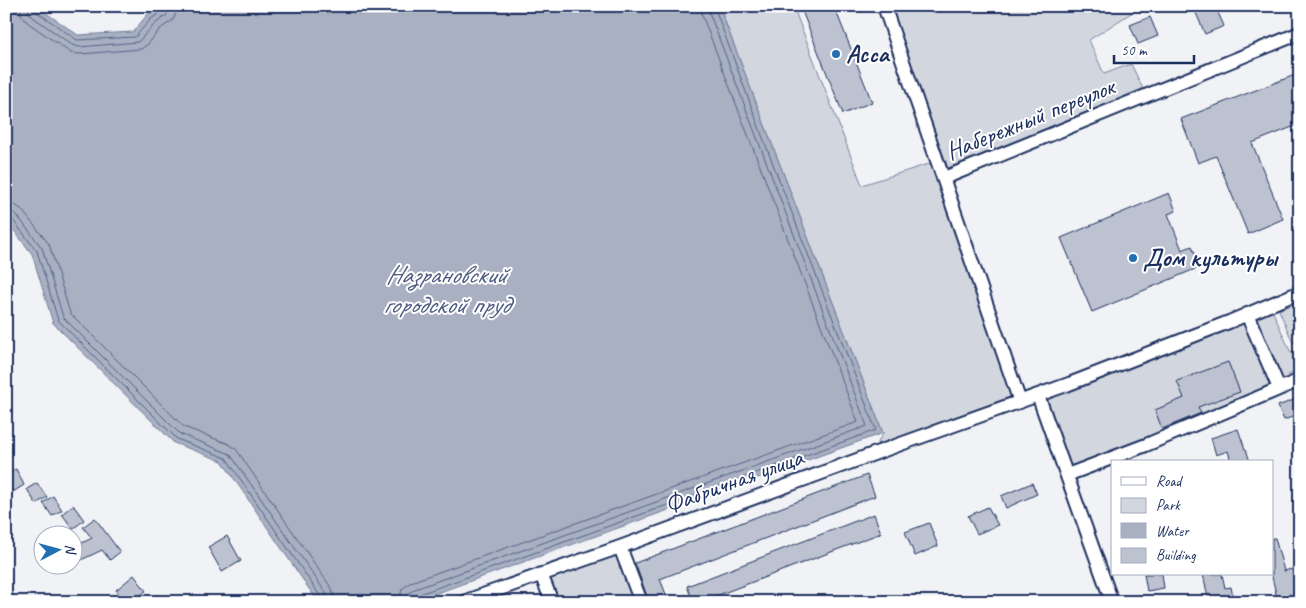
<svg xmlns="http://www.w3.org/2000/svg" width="1306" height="608" viewBox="0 0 1306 608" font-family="Caveat,sans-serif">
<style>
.green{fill:#d2d6df;stroke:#76829e}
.water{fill:#a8b0c2;stroke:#707c9a}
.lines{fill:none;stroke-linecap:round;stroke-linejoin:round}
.shore{stroke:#536386;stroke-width:1}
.building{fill:#bcc2d0;stroke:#1b2f5e}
.minor-casing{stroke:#1b2f5e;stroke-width:16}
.minor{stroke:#fff;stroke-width:12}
.poi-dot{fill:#1f6fb2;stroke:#fff;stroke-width:2}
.labels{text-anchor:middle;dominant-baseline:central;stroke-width:4;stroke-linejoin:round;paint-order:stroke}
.poi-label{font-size:25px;font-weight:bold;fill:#1b2f5e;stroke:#fff;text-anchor:start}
.street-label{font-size:25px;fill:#1b2f5e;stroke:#fff}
.water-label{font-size:26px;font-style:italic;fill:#4c5c81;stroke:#fff}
</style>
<rect width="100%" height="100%" fill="#f1f2f5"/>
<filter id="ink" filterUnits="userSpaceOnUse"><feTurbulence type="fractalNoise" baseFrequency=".02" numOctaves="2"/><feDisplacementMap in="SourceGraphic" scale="10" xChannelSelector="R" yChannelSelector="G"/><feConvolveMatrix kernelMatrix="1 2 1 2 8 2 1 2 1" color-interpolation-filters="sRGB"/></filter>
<g filter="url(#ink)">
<path class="green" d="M719,6H793L862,185L938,161L1020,402L872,454L883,433Z
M890,6H1142L1089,40L1104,74L1131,64L1145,93L949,171Z
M1300,301V341L1293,343L1279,310Z
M1272,310L1291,353L1300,349V370L1288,375L1292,383L1067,475L1038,395Z
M620,547L641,602H552L541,574Z"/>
<path class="water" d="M6,6H36L78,35L133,32L147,15L161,6H719L883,433L412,602H318L222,461L174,443L53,323L32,254L6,220Z"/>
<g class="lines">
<path class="shore" d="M20,6L21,14L27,22L71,53L80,54L141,49L148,44L160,29L173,20L176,13L177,6
M28,6L29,13L33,17L72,45L79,47L138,42L155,24L167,15L169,6
M34,6L37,12L77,40L135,37L151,19L161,12L163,6
M6,203L15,205L21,209L49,244L70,313L184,427L229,444L236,449L332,589L335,602
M6,211L16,214L42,248L63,317L180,434L230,454L326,593L328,602
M6,217L12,219L37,251L58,320L177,439L226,458L321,597L322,602
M399,602L402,589L411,582L858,422L702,15L700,6
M407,602L409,593L415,589L867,426L709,12L708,6
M413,602V597L417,595L876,430L766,146L714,6"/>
</g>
<path class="building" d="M800,6H834L872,102L843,114Z
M1193,6H1215L1224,26L1205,34Z
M1150,17L1158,36L1138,44L1130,25Z
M1300,73V124L1252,143L1283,219L1248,234L1216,156L1198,163L1181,119Z
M1169,193L1176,211L1168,214L1182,250L1192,246L1200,267L1092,312L1061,238Z
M1228,362L1240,392L1198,407L1201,413L1162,429L1155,410L1184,398L1177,381Z
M1296,399L1300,409V414L1284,420L1278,406Z
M1238,429L1245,449H1246L1250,462H1231L1228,451L1216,455L1211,438Z
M16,469L24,485L13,492L6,480V474Z
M867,475L875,496L660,579L669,602H649L635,563Z
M37,483L47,497L36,504L27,489Z
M1032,483L1037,494L1006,508L1001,496Z
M53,496L62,510L52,516L43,503Z
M73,505L84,520L73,529L62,514Z
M988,507L998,525L977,534L968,516Z
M874,514L881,533L700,602H693L687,586Z
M95,518L120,552L110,560L102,550L77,562L72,553V548L92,538L83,527Z
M929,523L938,546L915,556L905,532Z
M227,536L241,561L222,572L208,547Z
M1272,538H1275L1284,571L1292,569L1298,602H1278L1272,577Z
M1144,574H1162L1164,588L1147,591Z
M1203,574H1222L1225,588L1231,587L1234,602H1209Z
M134,575L146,591L132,602H126L116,590Z"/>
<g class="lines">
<defs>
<path id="minor" d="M884,6L1020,402
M944,178L1300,33
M1247,314L1279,388
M1038,395L1112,602
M1067,475L1146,445L1300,380
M620,547L641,602
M541,574L552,602
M463,602L620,547L898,445L1069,384L1229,322L1300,292"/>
</defs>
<use href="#minor" class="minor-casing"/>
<use href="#minor" class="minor"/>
</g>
</g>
<g class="poi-dot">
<circle cx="836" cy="54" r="5"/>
<circle cx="1133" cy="258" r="5"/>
</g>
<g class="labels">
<g class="poi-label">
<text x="846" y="54">Асса</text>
<text x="1143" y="258">Дом культуры</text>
</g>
<g class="street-label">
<text transform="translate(1030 119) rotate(-22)">Набережный переулок</text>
<text transform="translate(734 481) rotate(-20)">Фабричная улица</text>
</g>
<g class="water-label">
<text x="446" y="274">Назрановский<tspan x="446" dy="30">городской пруд</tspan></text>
</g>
</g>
<rect width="1306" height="608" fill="none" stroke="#fff" stroke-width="25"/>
<rect x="12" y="12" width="1281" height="583" fill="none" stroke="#1b2f5e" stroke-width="2" filter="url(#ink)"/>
<rect x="1111" y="460" width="162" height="115" fill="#ffffff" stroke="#a4acbf"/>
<rect x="1121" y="477" width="25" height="8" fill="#ffffff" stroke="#a4acbf"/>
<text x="1156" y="486" font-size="15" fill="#1b2f5e">Road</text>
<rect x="1121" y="498" width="25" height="15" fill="#d2d6df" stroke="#a4acbf"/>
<text x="1156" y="510" font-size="15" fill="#1b2f5e">Park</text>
<rect x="1121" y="523" width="25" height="15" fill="#a8b0c2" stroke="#a4acbf"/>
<text x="1156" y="536" font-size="15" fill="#1b2f5e">Water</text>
<rect x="1121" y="548" width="25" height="15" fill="#bcc2d0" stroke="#a4acbf"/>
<text x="1156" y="560" font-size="15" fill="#1b2f5e">Building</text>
<g transform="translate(58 550) rotate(84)"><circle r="24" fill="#ffffff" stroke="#a4acbf"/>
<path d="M0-4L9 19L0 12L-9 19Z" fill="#1f6fb2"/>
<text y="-8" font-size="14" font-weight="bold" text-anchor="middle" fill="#1b2f5e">N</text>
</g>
<path d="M1114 55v8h80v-8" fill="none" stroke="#1b2f5e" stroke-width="2.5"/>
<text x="1121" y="55" font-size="15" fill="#1b2f5e" stroke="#ffffff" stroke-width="4" paint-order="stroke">50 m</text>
</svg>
